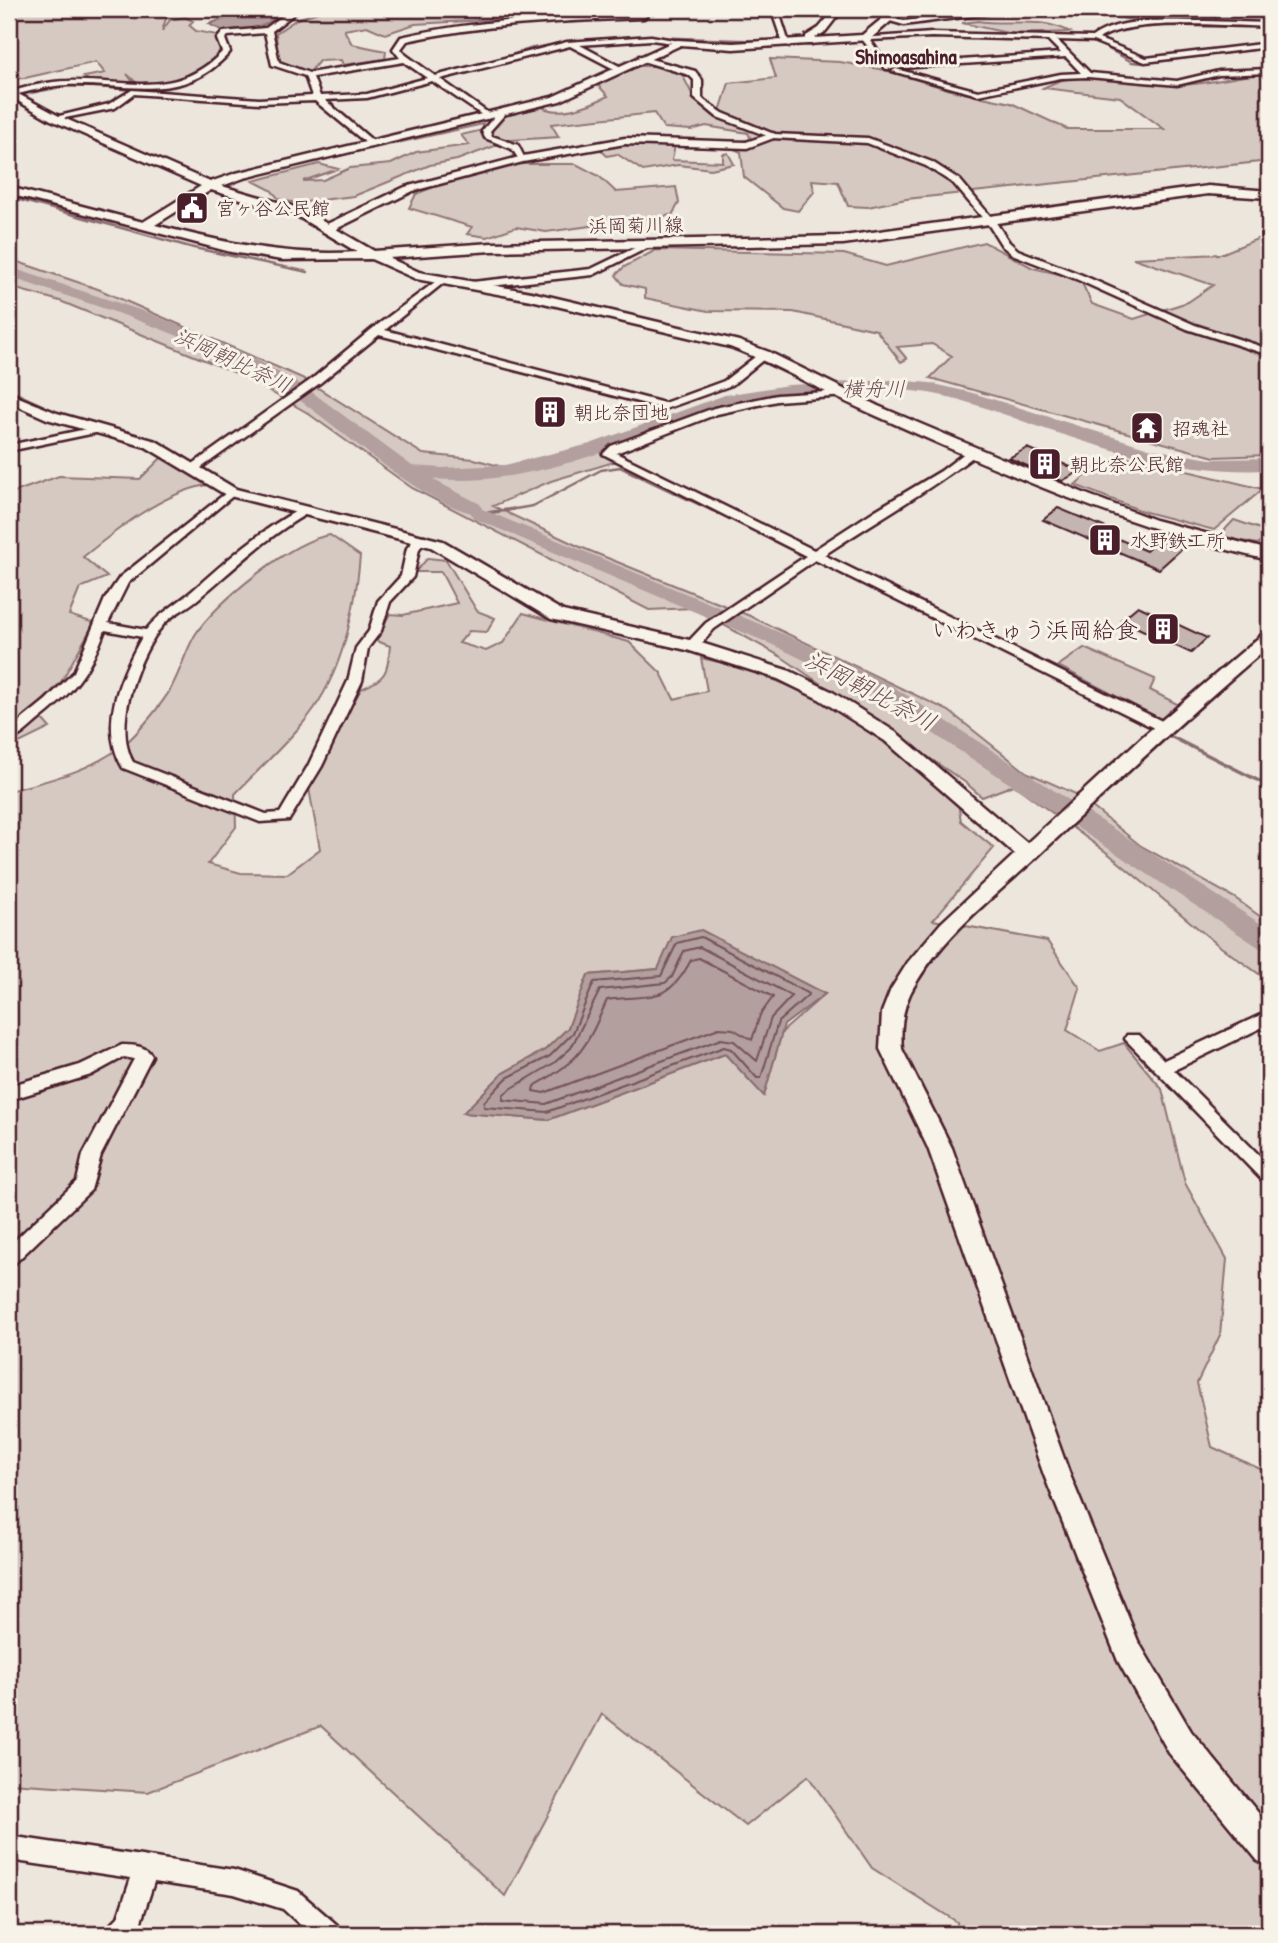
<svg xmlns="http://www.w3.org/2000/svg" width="1278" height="1943" viewBox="0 0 1278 1943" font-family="'Patrick Hand','Klee One',sans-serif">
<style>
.green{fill:#d5c9c2;stroke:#907476;stroke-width:2;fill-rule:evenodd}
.water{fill:#b39f9d;stroke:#896c6f;stroke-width:2}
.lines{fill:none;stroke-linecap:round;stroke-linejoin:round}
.shore{stroke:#745259;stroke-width:2}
.stream-far1{stroke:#896c6f;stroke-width:2.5}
.stream{stroke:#896c6f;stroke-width:3.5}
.river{fill:#b39f9d;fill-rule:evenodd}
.building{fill:#c4b5b0;stroke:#4a1f2b;stroke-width:2}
.street-casing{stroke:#4a1f2b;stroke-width:5}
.secondary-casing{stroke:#4a1f2b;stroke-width:5}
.street{fill:#f7f3e8;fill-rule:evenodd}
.secondary{fill:#f7f3e8;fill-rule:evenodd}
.labels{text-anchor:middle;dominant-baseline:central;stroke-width:6;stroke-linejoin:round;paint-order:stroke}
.far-poi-label{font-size:19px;fill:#4a1f2b;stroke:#f7f3e8;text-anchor:start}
.far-street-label{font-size:19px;fill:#4a1f2b;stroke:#f7f3e8}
.far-quarter-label{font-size:21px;font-weight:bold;fill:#4a1f2b;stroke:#f7f3e8}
.far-water-label{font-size:21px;font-style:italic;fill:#6f4c53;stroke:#f7f3e8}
.poi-label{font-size:23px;fill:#4a1f2b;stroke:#f7f3e8;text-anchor:end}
.water-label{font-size:24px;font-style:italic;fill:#6f4c53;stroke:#f7f3e8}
</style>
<rect width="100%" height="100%" fill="#ece6dd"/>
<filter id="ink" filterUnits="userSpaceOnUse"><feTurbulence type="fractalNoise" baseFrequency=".0143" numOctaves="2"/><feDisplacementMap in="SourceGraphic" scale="14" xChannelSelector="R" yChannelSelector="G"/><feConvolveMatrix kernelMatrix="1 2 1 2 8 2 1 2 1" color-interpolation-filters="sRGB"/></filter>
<g filter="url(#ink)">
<path class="green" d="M9,9H169L162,31L170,20L185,17L193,21L189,25L196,31L217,35L221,49C199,80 177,83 140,86L127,74L136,86L91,82L84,77L105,73L96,62L25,78L9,79Z
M327,9H503L505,12L502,19L415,24L385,34L367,26L344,30L352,44L386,51L385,59L343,65L341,60L319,61L309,73L278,61L276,33L297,19Z
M1111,9H1269V24L1219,23L1214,16C1205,15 1195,12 1186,13C1154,14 1136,29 1105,11Z
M978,21C1011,26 1039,16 1070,32L1012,34L962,23Z
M770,59L840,62L885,70L954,91L1011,103L1067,129H1164L1120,97L1043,88C1085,66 1121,82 1166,85C1196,87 1238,76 1269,72V161L906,199L868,207L848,206L838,182L812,180L814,192L798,211L783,208L744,177L741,152L725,145L751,139L748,133L706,126L691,130L664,128L654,113L551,124L559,137L511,140L457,160L430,165L354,196L297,203L280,200L271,190L253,181L319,164L338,169L303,181L323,180L350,168L391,164L416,152L469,145L461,135L483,130V124L316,161L542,107C561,117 590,105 608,96L597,84L633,66H664L682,74L694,98L712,115L721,108L729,83L776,78Z
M676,141L672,160L723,162V154L728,153L734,164L711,169L678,165L643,171L617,154L607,156L600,149L629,143Z
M490,164H576L599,176L616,192L676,187L679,203L672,215L546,232L516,227L487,237L467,234L472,227L409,208L416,194Z
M1269,234V453L1267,455L1214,457L930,378L952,356L932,344L897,347L907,359L901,362L876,330L793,312L708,311L645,298V289L623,284L616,275L624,267L656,250L844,254L886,266L984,242L1033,268L1080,279L1092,304L1134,319L1188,302L1213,285L1133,258L1221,254Z
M9,259L98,289L302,378L423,454L474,459L510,469L597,451L614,462L551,481L493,506L578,546L750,616L949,711L1026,772L1076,794L1141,846L1235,898L1269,923V981L1218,945L1110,855L1014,785L982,797L966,783L780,656L693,608L649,610L412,488L306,412L241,375L60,301L9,287Z
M164,455L188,469L206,485C161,494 119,528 83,557L107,577L80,588L69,615L94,623L61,682L34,710L50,728L9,748V494L59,476L140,479Z
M1124,456L1263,489L1214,530L1142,511L1075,485L1103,460L1111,462Z
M1234,520L1269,532V539L1257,544L1219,536Z
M330,535L360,556C355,613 341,679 303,723C282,748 258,770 235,794L236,827L208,864L241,873L287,874L320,849L308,783L361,689C386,679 388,672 390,646L374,640L390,614L403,615L457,603L441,572H415L428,558L446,560L477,611L495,618L487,632L469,631L459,643L486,651L503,643L523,613L629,642L661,673L674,699L707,691L701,658C803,679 875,730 956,791L961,821L994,848L933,920L1047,941L1080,988L1067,1030L1100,1051L1124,1043L1162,1089L1185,1183L1227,1259L1220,1335L1197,1383L1212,1447L1269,1473V1934H958L957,1922L872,1868L808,1776L746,1826L602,1714L505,1896L321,1726L148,1792L9,1783V791C49,780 88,772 122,746C136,736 166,700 173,684C181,669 186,650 195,635C215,603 292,540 330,535ZM659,969L825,994L782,1032L764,1095L725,1054L548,1120L464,1113L503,1073L545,1050L568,1028L588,975Z
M1084,648L1155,679L1150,690L1179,705L1162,720L1058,666Z"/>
<path class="water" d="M224,9H287L289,10C265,26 238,42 209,24L228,17Z
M701,930L825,994L784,1025L764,1096L725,1054L548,1120L463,1113L503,1073L545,1050L568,1028L588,975L658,969L672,937Z"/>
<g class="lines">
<path class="shore" d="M701,937L809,994L778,1022L761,1078H757L731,1049L724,1047L547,1112L484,1107V1102L507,1078L550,1056L573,1033L594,982L661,976L677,943Z
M700,947L792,996L771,1018L757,1061L734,1041L721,1039L546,1104L503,1100V1095L509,1090L554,1063L571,1048L600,990L665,983L672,977L684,951Z
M699,958L773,997L760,1015L752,1040L733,1029L719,1028L544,1093L533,1091L534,1086C581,1060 586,1048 607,1000C651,994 668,1005 691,960Z"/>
<path class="stream-far1" d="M874,36L982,34
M1032,36H1082
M648,37L769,41
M592,40L626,38
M1098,43L1132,62L1143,63L1269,48
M480,65L533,48L566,43
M9,97L72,85L147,91
M9,197L194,248L308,272
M9,390L65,416
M473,508L476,511
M503,511L533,506L601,470L620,467L713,511"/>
<path class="stream" d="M474,509L480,514L514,509
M710,509L755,530
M844,574L890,597
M1064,683L1156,729
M1164,733L1269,786"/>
<path class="river" d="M9,267L149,313L248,355L305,387L412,466L442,468L505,465L590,444L725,395L788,385L894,380L930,383L973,393L1152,449L1210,459L1269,458V470C1186,474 1109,451 1031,424C986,408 941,390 892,390C837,390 777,390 723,406C701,412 681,423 659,431C588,459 510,486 432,479L480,504L482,509L788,636L886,682L1269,929V950L1260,948L870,692L773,645L473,518L471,513C405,495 329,414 267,379C186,332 96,306 9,277Z"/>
</g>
<path class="building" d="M1027,448L1080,471L1062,481L1009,458Z
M1058,508L1111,530L1107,534L1146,551L1164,535L1187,544L1159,569L1043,520Z
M1138,606L1207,638L1191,653L1121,620Z"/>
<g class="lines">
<defs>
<path id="street" d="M292,9H300L272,31L279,62L309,73L400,58L393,49L401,37C480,19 561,17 642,14L646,9H654L644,18C564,21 485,24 407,41L401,49L406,55L435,76L567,42L651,36L685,42L681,44L651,40L580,45L621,67L618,71L570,46L440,79L491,115L488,119L432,81L367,98L325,100L374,142V146L371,147L315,101L259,103L134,94L115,108L55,120L51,118L109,104L132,90L259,99L312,96L305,76L272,65L265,33L228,36L225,39L230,52C184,105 128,83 67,85C47,86 28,92 9,96V92C28,87 48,81 68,81C126,79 176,100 222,52L217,39L223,32L266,28ZM404,62L427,78L367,94L320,96L313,77Z
M771,9H778L790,46L783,44Z
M835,9H843L825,32L813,39L812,44H806V36L819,28Z
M1003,9H1023L904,25L883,19L887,17L904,21Z
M1205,21L1269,23V27C1231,26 1129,17 1099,39L1146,58L1269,43V47L1145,62L1093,41L1057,40L1090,73L1177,81L1219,71L1269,69V73L1219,75L1177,85L1088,77L1061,78L978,95L892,71L896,69L978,91L1061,74L1081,73L1066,57L886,69L861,38L932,33L1092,37C1121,16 1170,21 1205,21ZM932,37L1048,40L1061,53L888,65L870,40Z
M639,56L695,71L702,80V98L705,101L723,113L774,134L868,138L932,162L960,180L997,224L1009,242L1018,250L1082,275L1195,325L1269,349V355L1187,329L1076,279L1012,254L1002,246L990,227L954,184L926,166L867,143L773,138L717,117L694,98V80L689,75L639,60Z
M499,111L506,113L490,131L492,136L518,145L526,161H520L512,149L485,138L482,131Z
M647,242L655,244L593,275L472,288L467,285L472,282L591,269Z
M439,279L444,282L442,284L385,330L664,403L724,381L760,353L769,355L732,385L665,409L379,335L320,383L198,470H190V466L312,379L372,329Z
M842,391L847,394L846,396L777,401L717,414L616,453L814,550L874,511L941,471L970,449H978V453C929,491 875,521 824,555L1168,724L1170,727L1168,730H1158L815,560L714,629L697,649H687V643L706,623L806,556L603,454L611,446L714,408L777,395Z
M96,427L101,430L100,432L9,451V445Z
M231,489L237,492L235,494L128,583L108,623L146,630C159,613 176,605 192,591C226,561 259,531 300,509H308V513C266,537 235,568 199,598C188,608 174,613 164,624C139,652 112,725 133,762L266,814L280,813L308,766L348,681L356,648L369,631L378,601L401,576L407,548L417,536H425L427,539L419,549L413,577L390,602L381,631L368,648L362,681L322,766L289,820L260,822L123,768C98,727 120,676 142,637L105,630C90,672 72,694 36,722C28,729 19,738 9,740V730L46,700L74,672L105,599L120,577Z
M1269,1011V1024L1174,1070L1269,1165V1183L1263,1181L1125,1039L1127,1035H1139L1164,1060Z
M122,1045C133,1045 147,1046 152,1056L101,1155L91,1190L15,1263L9,1265V1246L77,1181L83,1155L134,1059L124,1057L91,1075L9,1100V1086L80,1065Z
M9,1836L234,1870L298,1891L337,1925L340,1934H310L283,1909L234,1894L154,1882L137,1934H107L110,1925L118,1917L131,1878L9,1860Z"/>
<path id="secondary" d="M894,9H905L869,40L733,49L681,45L560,101L244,178L222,186L305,210L327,224L405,187L523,156L625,138L746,142L773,133L779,136L747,148L625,144L523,162L413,191L336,229L374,251L492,243L843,236L1208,186L1269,191V198L1208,194L843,244L492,251L389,258L419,272L531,292L739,341L769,352L878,406L1086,494L1155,520L1269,550V560C1130,529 999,471 870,413C822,392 778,365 730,347L531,300L416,279L371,259L282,260L231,252L9,194V187L143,222L201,186L51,120L9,96V89L59,116L210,182L236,173L552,97L677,40L733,43L862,35ZM211,190L297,216L357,252C287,257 222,242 155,225Z
M9,393L57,413L156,441L236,489L443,541L563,611L698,642L790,671L831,691L897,733L1027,843L1142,737L1263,634L1269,633V646C1189,714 1113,785 1037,857C995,896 946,933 916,983C903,1003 900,1026 902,1049L952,1148L1070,1475L1138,1641L1191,1731L1269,1826V1866L1258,1861L1169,1753L1118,1661L1044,1475L928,1148L880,1049L882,1012L891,989L908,962L941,923L1015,854L885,741L819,699L778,679L687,650L551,619L431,547L226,495L146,447L47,419L9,402Z"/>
</defs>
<use href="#street" class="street-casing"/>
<use href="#secondary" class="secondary-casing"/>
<use href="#street" class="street"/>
<use href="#secondary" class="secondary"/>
</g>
</g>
<defs>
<symbol id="civic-square" viewBox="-11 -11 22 22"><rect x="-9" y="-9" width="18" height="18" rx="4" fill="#4a1f2b" stroke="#f7f3e8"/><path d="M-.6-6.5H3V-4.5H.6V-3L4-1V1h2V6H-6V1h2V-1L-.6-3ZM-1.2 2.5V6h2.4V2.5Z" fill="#fff"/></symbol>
<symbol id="building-square" viewBox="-11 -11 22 22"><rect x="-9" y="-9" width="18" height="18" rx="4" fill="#4a1f2b" stroke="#f7f3e8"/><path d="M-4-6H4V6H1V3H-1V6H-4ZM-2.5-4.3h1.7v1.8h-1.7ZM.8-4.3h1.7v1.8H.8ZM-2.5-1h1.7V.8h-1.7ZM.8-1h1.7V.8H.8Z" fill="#fff"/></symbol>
<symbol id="temple-square" viewBox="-11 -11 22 22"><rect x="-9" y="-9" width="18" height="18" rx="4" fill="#4a1f2b" stroke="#f7f3e8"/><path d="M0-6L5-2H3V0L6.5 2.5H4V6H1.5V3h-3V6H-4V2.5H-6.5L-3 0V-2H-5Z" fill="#fff"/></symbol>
</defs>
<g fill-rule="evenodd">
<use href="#civic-square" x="173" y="189" width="38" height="38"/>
<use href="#building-square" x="531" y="393" width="38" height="38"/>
<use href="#temple-square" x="1128" y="409" width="38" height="38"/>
<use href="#building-square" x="1026" y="445" width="38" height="38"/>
<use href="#building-square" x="1086" y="521" width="38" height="38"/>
<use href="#building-square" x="1144" y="610" width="38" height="38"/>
</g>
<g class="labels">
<g class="far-poi-label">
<text x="216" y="208">宮ヶ谷公民館</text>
<text x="574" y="412">朝比奈団地</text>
<text x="1172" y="428">招魂社</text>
<text x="1070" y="464">朝比奈公民館</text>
<text x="1130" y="540">水野鉄工所</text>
</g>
<g class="far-street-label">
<text transform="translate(636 225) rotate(-1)">浜岡菊川線</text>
</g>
<g class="far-quarter-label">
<text x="906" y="56">Shimoasahina</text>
</g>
<g class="far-water-label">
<text transform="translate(233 360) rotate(25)">浜岡朝比奈川</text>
<text x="874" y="388">横舟川</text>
</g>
<g class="poi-label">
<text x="1138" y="629">いわきゅう浜岡給食</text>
</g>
<g class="water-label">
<text transform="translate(871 690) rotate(28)">浜岡朝比奈川</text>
</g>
</g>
<rect width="1278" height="1943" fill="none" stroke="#f7f3e8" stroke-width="35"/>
<rect x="18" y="18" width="1243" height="1908" fill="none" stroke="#4a1f2b" stroke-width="2.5" filter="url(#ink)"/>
</svg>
